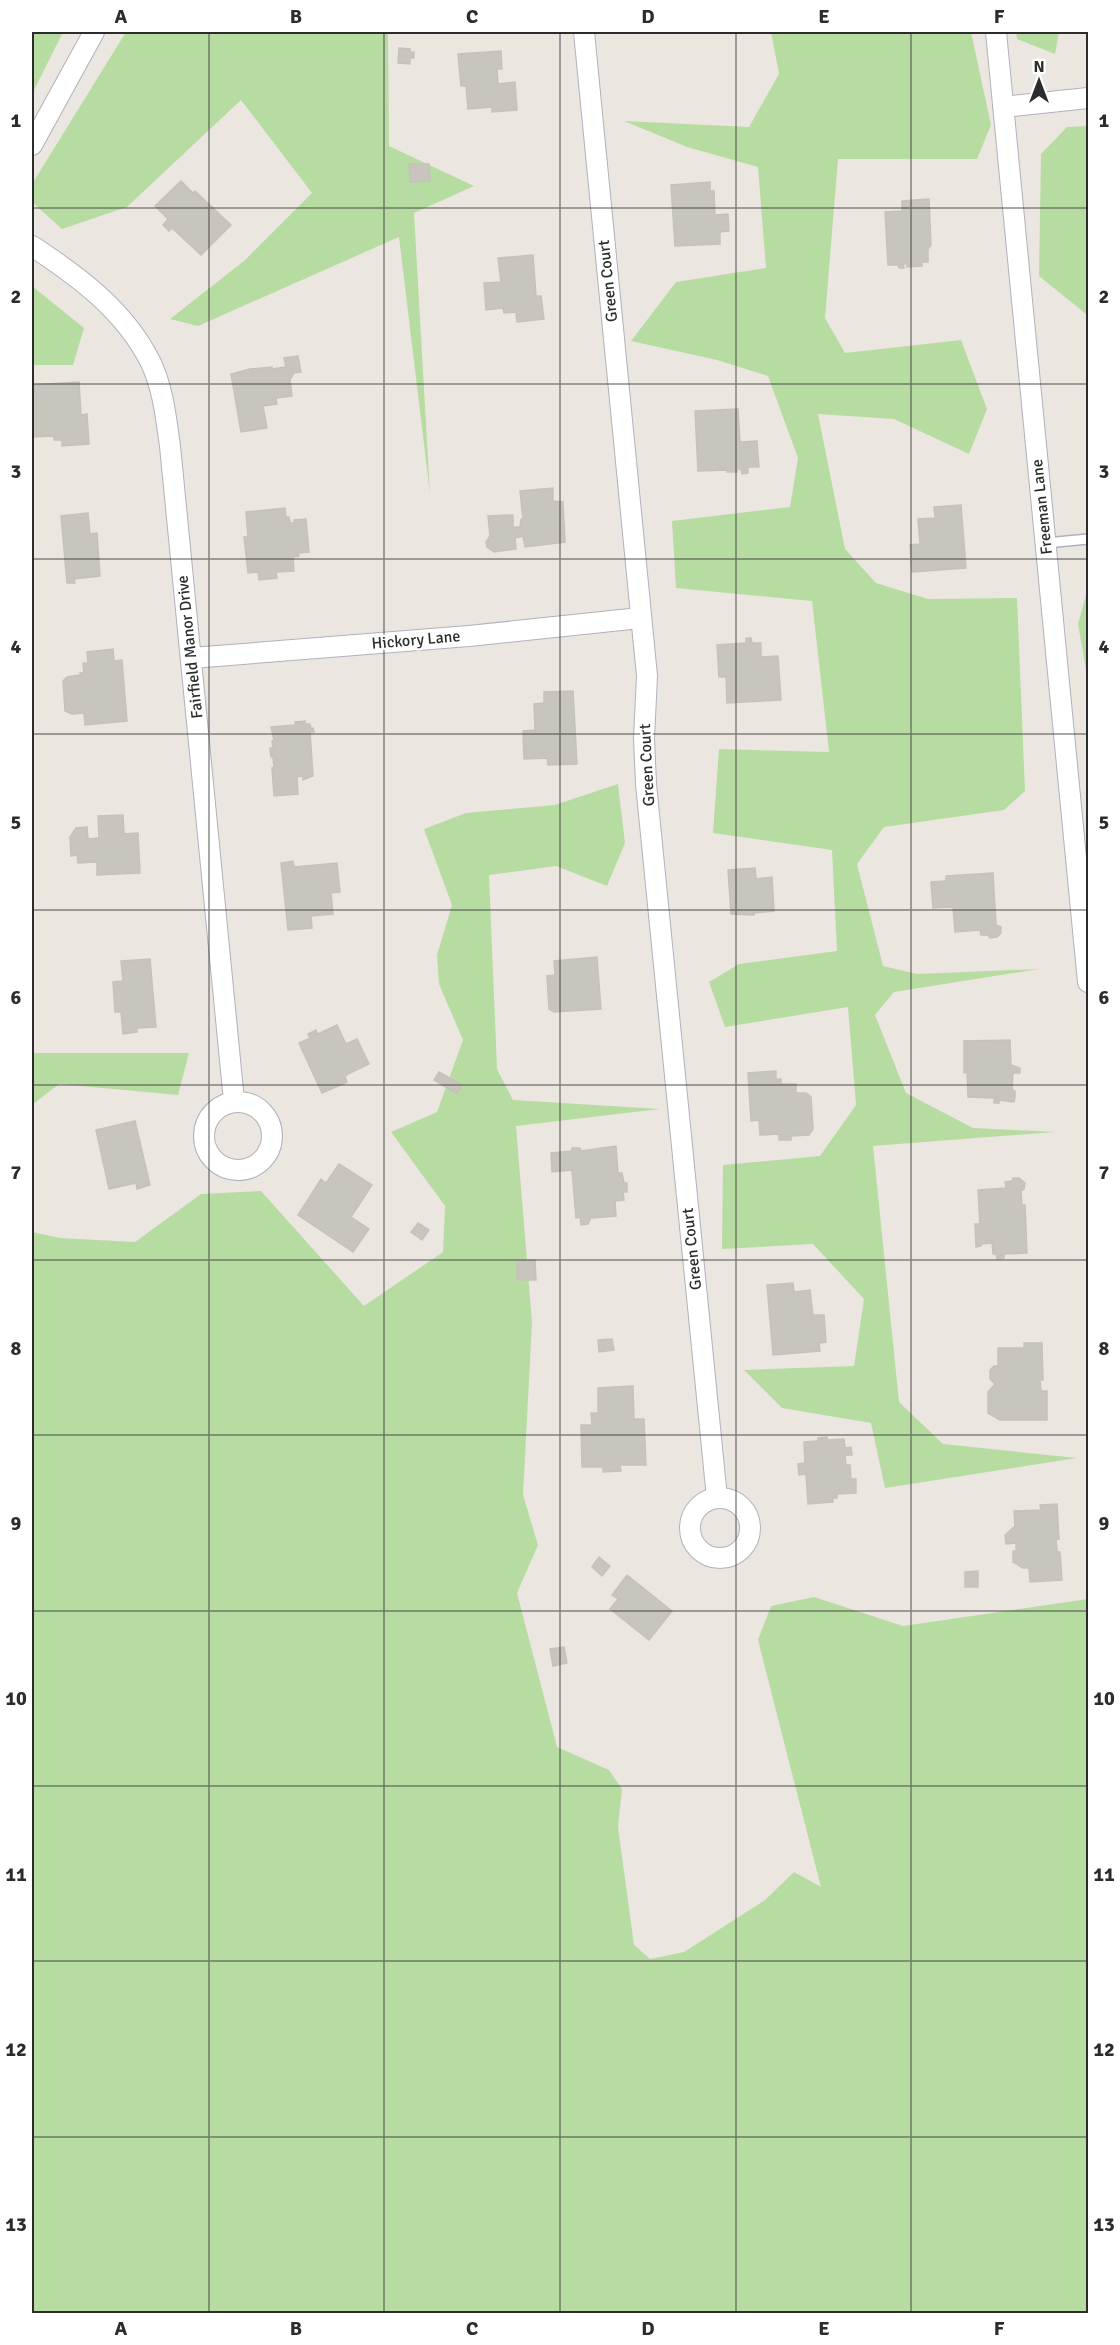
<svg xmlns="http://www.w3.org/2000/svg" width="1120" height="2345" viewBox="0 0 1120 2345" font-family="Signika,sans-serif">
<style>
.green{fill:#b7dca2}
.building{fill:#c8c4be;stroke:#c7c2b9;stroke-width:1.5}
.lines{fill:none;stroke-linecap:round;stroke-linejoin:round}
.service-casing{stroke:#b0b2ba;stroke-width:12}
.minor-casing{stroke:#b0b2ba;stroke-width:22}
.service{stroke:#fff;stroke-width:9}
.minor{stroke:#fff;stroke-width:20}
.grid{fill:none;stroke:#2c2c2c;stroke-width:1.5;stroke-opacity:0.55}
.labels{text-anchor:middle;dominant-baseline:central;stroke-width:4.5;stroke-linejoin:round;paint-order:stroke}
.street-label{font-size:16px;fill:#2c2c2c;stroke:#fff}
.neatline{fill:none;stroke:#2c2c2c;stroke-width:2}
.grid-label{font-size:20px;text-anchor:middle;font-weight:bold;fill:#2c2c2c}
</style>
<rect width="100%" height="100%" fill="#ece6e0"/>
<path class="green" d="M32,32H63L32,94Z
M126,32H388L389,146L474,186L414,213L430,494L399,237L198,326L170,319L244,261L312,193L241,100L127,207L62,229L32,202V184Z
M771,32H971L991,125L977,159H838L825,318L845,353L961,340L987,409L969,454L894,419L818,414L845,549L876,583L928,599L1017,598L1025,791L1004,810L884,827L857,864L883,966L917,974L1039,969L894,992L875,1015L906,1093L973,1128L1055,1132L873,1146L899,1402L943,1444L1077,1458L885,1488L871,1423L782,1408L744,1370L854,1366L864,1299L813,1244L722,1249L723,1165L820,1156L856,1105L848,1007L725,1027L709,982L739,964L837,951L832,850L713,833L719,749L829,752L812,601L676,588L672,521L790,507L798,458L768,376L717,360L631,341L676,282L766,268L758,167L687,147L624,121L749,127L779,74Z
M1016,32H1059L1055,54L1017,39Z
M1088,126V314H1086L1039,276L1041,154L1067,127Z
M32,286L84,328L73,365H32Z
M1088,588V681L1078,624Z
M618,784L625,843L607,886L556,866L489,875L497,1069L513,1100L660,1109L516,1126L532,1322L523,1495L538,1545L517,1593L557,1747L609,1770L622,1789L618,1827L634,1945L650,1959L684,1952L765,1900L794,1872L821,1887L758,1640L771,1606L814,1597L903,1626L1088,1599V2313L32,2314V1232L60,1238L135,1242L201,1194L261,1191L364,1306L443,1252L445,1206L391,1132L437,1112L463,1040L439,984L437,955L452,905L424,829L466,813L555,805Z
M32,1052L33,1053H189L178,1095L59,1084L32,1105Z"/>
<path class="building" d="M399,48L410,49V52H414V58H410V64L398,63Z
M501,51L502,69H497L498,84L515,82L517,110L492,112V107L468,109L466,86H461L458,54Z
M409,164H429L430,181L410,182Z
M181,181L193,193L195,191L231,225L201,255L172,228L169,231L163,225L168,219L155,206Z
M710,182V191H714L715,215L728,214L729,231L720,232V244L675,246L671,185Z
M929,199L931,245L928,249V262H922V266L907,267V264H903L904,268H899L898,265H888L885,212L902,211V201Z
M533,255L536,296H541L544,319L517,322L516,312L504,313L503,308L486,310L484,283L501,282L498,258Z
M298,356L301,372L294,373L290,380L292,396L276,398L277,404L263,406L267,428L241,432L231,374L250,369L272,367V369L286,367L284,358Z
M79,382L81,415L87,414L89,444L62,446V440H54V436L32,437V385Z
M738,409L740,442L757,441L759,467H748V473L742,474L741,469H737V472H727V470L698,471L695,411Z
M553,488V501L563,502L565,542L525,547L523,536L515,538L516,549L494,552L487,547L486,542L490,536L488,516L513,515V527H520L521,519H523L520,491Z
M961,505L966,568L912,572L910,545L920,544L918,519L935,518L934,507Z
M285,508L286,517H289L290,523H294V520L306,519L309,552L298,553L299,556L293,557L294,571L276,572L277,578L259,580L258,572L248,573L244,537H248L246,512Z
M88,513L90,534L97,533L100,576L74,579L75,583H67L61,516Z
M746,638H751L752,643H761V657L778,656L781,700L727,703L726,677H719L717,645L746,643Z
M113,649L114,661L122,660L127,721L85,725L84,713L72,714L65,711L63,681L67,677L81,675L80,673H84L83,663H88L87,652Z
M573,691L577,764L548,765L547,758L524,759L523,731L535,730L534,704L544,703V692Z
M305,721V724H310L311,729L313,728L314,732H310L313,776L303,780V776L297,777L298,794L274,796L272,768L274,767L273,757H271L270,748H273L272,741L274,740L271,727L295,725V722Z
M123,815L124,834L138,833L140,873L97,875V862L78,863L77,855L71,856L70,837L76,828L87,827L88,839L99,838L98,816Z
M293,861L294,867L337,863L340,892L331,893L333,914L311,916L312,928L288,930L281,863Z
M755,868L756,879L772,877L774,911L754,913V915L731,914L728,870Z
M993,873L996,925L1001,927V933L997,937L990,938L988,935H981L980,930L955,932L953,907L933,908L931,882L946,881V876Z
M597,957L601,1009L554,1012L549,1009L547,976L555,975L554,961Z
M150,959L156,1027L137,1028V1032L123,1034L121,1012H115L113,982L123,981L121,961Z
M337,1025L346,1044L357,1039L369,1064L348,1074L345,1077L347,1082L322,1093L299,1043L310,1038L308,1034L316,1030L318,1034Z
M1010,1040L1011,1065L1020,1068V1073H1013L1012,1090L1015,1091V1097L1014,1102L999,1100V1103H994V1098L968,1097L967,1072L964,1073V1041Z
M776,1071V1079H781V1084H796V1093H806L811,1097L813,1129L809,1135L791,1136V1140H779V1134L760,1135L759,1120L751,1121L748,1073Z
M439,1072L462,1085L457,1094L434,1080Z
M135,1121L150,1185L137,1189L136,1183L109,1189L96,1130Z
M616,1146L618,1173H622L624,1183H627V1192H623L624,1200L615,1201L616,1216L591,1218L588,1224L581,1225L580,1217L576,1218L572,1170L552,1172L551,1153L572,1151V1148H580L581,1151Z
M339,1164L372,1185L351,1217L369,1229L353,1252L298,1215L321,1179L326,1183Z
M1013,1178H1019L1025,1183L1024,1189L1021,1191L1022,1205H1025L1027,1253L1004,1254V1258L997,1259L996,1254H993L992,1241L991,1243L981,1244V1246L976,1247L975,1224H980L978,1190L1006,1188L1005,1182L1012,1181Z
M418,1223L429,1230L422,1240L411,1232Z
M535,1260L536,1280H517V1261Z
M793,1283L794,1292L810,1290L813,1315H824L826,1342L819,1343L820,1351L773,1355L767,1285Z
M612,1339L614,1350L599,1352L598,1340Z
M1024,1343H1042L1043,1380H1040L1041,1391H1047V1420H1000L988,1413V1392L995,1384L990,1379V1370L994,1366H998V1348H1024Z
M633,1386L634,1419H644L646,1465H620L621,1471L603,1472V1467H582L581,1425H592L591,1413H598V1388Z
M827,1437V1440L844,1439L845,1448L851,1447L852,1455H845L846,1465H850L851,1479H856V1493L837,1494V1498H833V1502L808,1504L806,1474L799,1475L798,1464L805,1463L804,1442L818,1441V1438Z
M1057,1504L1059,1539H1056L1057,1552H1060L1062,1580L1030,1582L1029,1568H1023L1013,1562V1551H1016V1543L1006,1544L1005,1535L1015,1526L1014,1511L1041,1510L1040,1505Z
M599,1557L610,1566L602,1576L592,1567Z
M978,1571V1587H965V1572Z
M627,1575L672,1611L649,1640L610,1609L618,1599L612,1595Z
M564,1647L567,1663L553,1666L550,1649Z"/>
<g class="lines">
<defs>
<path id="service" d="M1046,543L1088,539"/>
<path id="minor" d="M584,32L647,676L644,738L646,784L717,1498
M996,32L1088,982
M1003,107L1088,98
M32,145L94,32
M32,246C78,276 124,310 150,361C163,387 166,418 170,446L234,1101
M192,658L469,636L640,618
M204 1136a34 34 0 1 1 68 0a34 34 0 1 1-68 0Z
M690 1528a30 30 0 1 1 60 0a30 30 0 1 1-60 0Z"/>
</defs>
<use href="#service" class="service-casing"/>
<use href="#minor" class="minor-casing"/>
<use href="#service" class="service"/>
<use href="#minor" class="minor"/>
</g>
<path class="grid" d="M209,32V2314M384,32V2314M560,32V2314M736,32V2314M911,32V2314M32,208H1088M32,384H1088M32,559H1088M32,734H1088M32,910H1088M32,1085H1088M32,1260H1088M32,1435H1088M32,1611H1088M32,1786H1088M32,1961H1088M32,2137H1088"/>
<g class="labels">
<g class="street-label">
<text transform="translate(608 281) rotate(-96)">Green Court</text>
<text transform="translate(1042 507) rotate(-96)">Freeman Lane</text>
<text transform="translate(416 640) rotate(-5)">Hickory Lane</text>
<text transform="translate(190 647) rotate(-96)">Fairfield Manor Drive</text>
<text transform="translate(647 765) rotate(-93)">Green Court</text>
<text transform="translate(692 1249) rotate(-96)">Green Court</text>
</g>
</g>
<rect width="1120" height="2345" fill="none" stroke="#ffffff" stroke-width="66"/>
<g transform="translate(1039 81)" stroke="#ffffff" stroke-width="4.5" paint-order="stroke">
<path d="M0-4.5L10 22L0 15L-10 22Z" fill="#2c2c2c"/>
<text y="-9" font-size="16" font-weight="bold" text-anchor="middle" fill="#2c2c2c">N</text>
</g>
<rect x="33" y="33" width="1054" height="2279" class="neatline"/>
<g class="grid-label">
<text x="121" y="23">A</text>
<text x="296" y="23">B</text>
<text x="472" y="23">C</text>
<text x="648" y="23">D</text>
<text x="824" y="23">E</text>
<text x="999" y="23">F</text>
<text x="16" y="127">1</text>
<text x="1104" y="127">1</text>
<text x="16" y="303">2</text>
<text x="1104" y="303">2</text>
<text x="16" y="478">3</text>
<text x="1104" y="478">3</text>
<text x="16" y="653">4</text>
<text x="1104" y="653">4</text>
<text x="16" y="829">5</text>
<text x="1104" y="829">5</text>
<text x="16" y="1004">6</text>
<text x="1104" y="1004">6</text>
<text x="16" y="1179">7</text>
<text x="1104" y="1179">7</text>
<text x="16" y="1355">8</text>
<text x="1104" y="1355">8</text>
<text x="16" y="1530">9</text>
<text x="1104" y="1530">9</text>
<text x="16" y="1705">10</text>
<text x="1104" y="1705">10</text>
<text x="16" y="1881">11</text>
<text x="1104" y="1881">11</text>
<text x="16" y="2056">12</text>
<text x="1104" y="2056">12</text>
<text x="16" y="2231">13</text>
<text x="1104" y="2231">13</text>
<text x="121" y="2335">A</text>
<text x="296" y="2335">B</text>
<text x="472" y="2335">C</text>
<text x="648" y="2335">D</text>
<text x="824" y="2335">E</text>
<text x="999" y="2335">F</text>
</g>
</svg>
